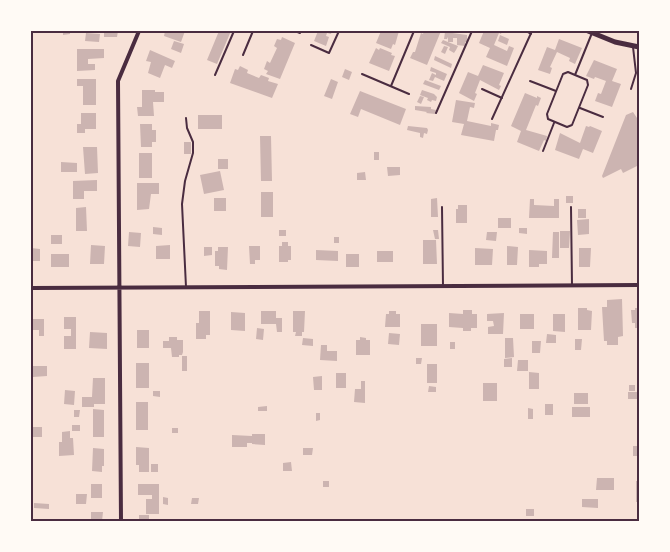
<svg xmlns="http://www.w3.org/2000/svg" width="670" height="552" viewBox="0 0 670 552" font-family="'Nunito Sans',sans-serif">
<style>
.building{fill:#ccb4b1}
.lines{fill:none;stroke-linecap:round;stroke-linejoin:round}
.service{stroke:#4a2c40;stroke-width:2}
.minor{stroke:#4a2c40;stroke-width:4}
.tertiary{stroke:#4a2c40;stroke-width:5}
.neatline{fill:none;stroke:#4a2c40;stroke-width:2}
</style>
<rect width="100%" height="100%" fill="#f7e1d7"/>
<path class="building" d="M63,31H70V34L63,35Z
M104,31H118L117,37H104Z
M165,31H185L181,42L164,36Z
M219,31H231L217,64L207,60Z
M318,31H332L331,34L327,33L326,36L329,37L326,46L314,41Z
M381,31H399L395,45L393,44L391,49L376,43Z
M424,31H441L427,65L410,58L413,52H415L421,33L423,34Z
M484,31H502L501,34L499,33L494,45L507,51L509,46L514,48L507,66L486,57L490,48L479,43Z
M445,32L467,35V42H465V46L457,45V38H453V42H448V37L447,39H444Z
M86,33L100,34L99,42L85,41Z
M500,35L509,39L507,45L498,41Z
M282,37L295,43L280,79L266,74L268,71L264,69L267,61L270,63L277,48L274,46L277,39L281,40Z
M559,39L582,48L575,64L569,61L570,58L557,52L550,67L552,68L550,74L538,70L547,47L555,50Z
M443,40L458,46L456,50L454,53L449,50L450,47L441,43Z
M174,41L184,44L181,53L171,49Z
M444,46L448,47L445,54L441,52Z
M376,48L379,50L380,48L392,53L391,55L395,56L389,71L369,63Z
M77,49H104V58L88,59V64H95V70L77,71Z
M150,50L175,61L172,68L165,65L160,78L148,73L151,62L146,61Z
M435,56L452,64L451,68L434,60Z
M594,60L617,69L612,81L621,84L612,107L595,101L598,93L601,94L606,81L595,77L594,79L586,76Z
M483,65L504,73L499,85L501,86L499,90L480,80L475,93L477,94L474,101L459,93L468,72L478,76Z
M240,66L248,70L247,73L259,78L261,75L269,78L268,81L278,84L272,98L230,83L235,69L238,70Z
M431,67L447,74L444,81L435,77L433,81L429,80L432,73L436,75V73L430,71Z
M345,69L352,72L349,80L342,77Z
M77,79H96V105H83V86H77Z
M331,79L338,82L332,99L324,96Z
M425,80L441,86L439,90L423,84Z
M142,90H155V92H164V102H153L154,116H138L137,107H142Z
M422,90L434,94L437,97L436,101L432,100L431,102L427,100L428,98L420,95Z
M360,91L406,109L400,125L361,109L358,117L350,114Z
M525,93L537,98V96L541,98L538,106L536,105L526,130L547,136L546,141L544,140L539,151L517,142L521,131L511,126Z
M420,96L424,97L421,104L417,102Z
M456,100L475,103L474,108L470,107L467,121L491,126V123L499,125L498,130H496L494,141L461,135L464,124L452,122Z
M415,106L431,107V109L436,110L435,114L426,113L427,112L415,110Z
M633,112L639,121V165L623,173L621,169L603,178L602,176L626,115Z
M81,113H96V129H85V133H77V124H81Z
M198,115H222V129H198Z
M140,124H152V130H156V142H152V147H141Z
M408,126L427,128L428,130L427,134L424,133L423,138L420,137V133L407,130Z
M586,126L589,127L590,126L602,131L593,153L583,149L579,159L555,150L560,133L580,143Z
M260,136H271L272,181H261Z
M184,142H191V154H184Z
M83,147H97L98,173L85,174Z
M374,152H379V160H374Z
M139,153H152V178H139Z
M218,159H228V169H218Z
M61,162L77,163V172H61Z
M387,167H400V175L388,176Z
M220,171L224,190L204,194L200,175Z
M365,172L366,180H357V173Z
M97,180V191H84V199H73V181Z
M137,183H159V194H151L149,209L137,210Z
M261,192H273V217H261Z
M566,196H573V203H566Z
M214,198H226V211H214Z
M437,198L438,217H431V199Z
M530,199H534V205L554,206V199H559V218H529Z
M458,205H467V223H456V209H458Z
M86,207L87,231H76V208Z
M578,209H586V218H578Z
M498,218H511V228H498Z
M589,219V234L578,235L577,220Z
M153,227L162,228V235L153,234Z
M519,228H527V234L519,233Z
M279,230H286V236H279Z
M433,230H438L439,239H435Z
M560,231H570L569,248H560Z
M129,232L141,233L140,247L128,246Z
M487,232H497L496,241L486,240Z
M553,232H559V258H552Z
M51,235H62V244H51Z
M334,237H339V243H334Z
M423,240H436L437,264H423Z
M282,242H288V246H291V260H288V262H279V246H282Z
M91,245L105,246L104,264H90Z
M170,245V259H156V246Z
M249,246H260V260H255V264H250Z
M507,246L518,247L517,265H507Z
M204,247H212V255L204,256Z
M218,247H228L227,270L219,269V266H215V251H218Z
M31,248L40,249V261H31Z
M475,248L493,249L492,265H475Z
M579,248H591L590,267H579Z
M316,250L338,251V261L316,260Z
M529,250L547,251V264H539V267H529Z
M377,251H393V262H377Z
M51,254H69V267H51Z
M346,254H359V267H346Z
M622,299L623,336L618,337V345H607V341H604L602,307H607V300Z
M578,308H587V310L592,311L591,330H578Z
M635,308H639V328H635V323H632L631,310H635Z
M463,310H472V314H477V328H471V331H463V328L449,327V313L463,314Z
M199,311H210V335H206V339H196V323H199Z
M261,311H276V318H282V332H277L276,324H261Z
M293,311H305L304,332H302V336H295L296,332H293Z
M389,311H396V314H400V327H385L386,314H389Z
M231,312L245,313V331L231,330Z
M504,313L503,334H488V327L494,326L493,321H487V314Z
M520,314H534V329H520Z
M553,314H565V332L553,331Z
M64,317H76V349H64V336H71V329H64Z
M31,319H44V336H39V330H31Z
M421,324H437V346H421Z
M257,328L264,329L263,340L256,339Z
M137,330H149V348H137Z
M90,332L107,333V349L89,348Z
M389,333L400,334L399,345L388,344Z
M547,334L556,335V343H546Z
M169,337H177V340H183V352L182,355H179V357H172L171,348H163V341H169Z
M360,337L366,338V340H370V355H356V340H360Z
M303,338L313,339V346L302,345Z
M505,338H513L514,357L505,358Z
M575,339H582L581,350H575Z
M532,341H541L540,353H532Z
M450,342H455V349H450Z
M321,345H327V351H337V361L320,360Z
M182,356H187V371H182Z
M416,358H422L421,364H416Z
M512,358V367H504V359Z
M518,360H528V371H517Z
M136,363H149V388H136Z
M427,364H437V383H427Z
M33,366H47V376L33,377Z
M529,372L539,373V389H529Z
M336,373H346V388H336Z
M322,376V390H314L313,377Z
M93,378H105V404H94V407H82V397H92Z
M361,381H365V403L354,402L355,389H361Z
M483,383H497V401H483Z
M629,385H635V391H629Z
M429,386L436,387V392H428Z
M65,390L75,391L74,405L64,404Z
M153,391H160V397L153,396Z
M628,392H639V399H628Z
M574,393H588V404H574Z
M136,402H148V430H136Z
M545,404H553V415H545Z
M267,406V411H258V407Z
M572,407H590V417H572Z
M528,408L533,409V419H528Z
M93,409L104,410V437H93Z
M74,410H80L79,417H74Z
M316,413H320V420L316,421Z
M72,425H80V431H72Z
M31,427H42V437H31Z
M172,428H178V433H172Z
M70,431V438H73L74,455L59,456V442H62V432Z
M252,434H265V445L252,444V443H247V447H232V435L252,436Z
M633,446H639V456H633Z
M136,447L149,448V472H139V465H136Z
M93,448L104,449V466H102V472L92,471Z
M303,448H313L312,455H303Z
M291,462L292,471H283V463Z
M151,464H158V472H151Z
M597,478H614V490H596Z
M323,481H329V487H323Z
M636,481H639V502H636Z
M91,484H102V498H91Z
M138,484H159V514H146V499H152V495H138Z
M76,494H87L86,504H76Z
M163,497L168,498V505L163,504Z
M192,498H199L198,504H191Z
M582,499H598V508L582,507Z
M34,503L49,504V509L34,508Z
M526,509H534V516H526Z
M91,512H103L102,521H91Z
M139,515H149V521H139Z"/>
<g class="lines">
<path class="service" d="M295,31L300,33
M526,31L531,34
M311,45L329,53L339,31
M243,55L253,31
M362,74L409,94
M215,75L234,31
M575,75L587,80L588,85L572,125L567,127L548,119L547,114L563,74L568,72L575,75L592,33
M530,81L556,91
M391,86L414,31
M482,89L502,98
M631,89L636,73L633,47
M580,108L603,117
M436,113L472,31
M186,118L187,128L193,142V153L185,181L182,204L186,287
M492,119L532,31
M543,151L554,123
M442,207L443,286
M571,207L572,285"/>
<path class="minor" d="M31,288L639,285
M121,521L118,81L139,31"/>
<path class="tertiary" d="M588,31L615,42L639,47"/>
</g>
<rect width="670" height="552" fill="none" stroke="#fffaf5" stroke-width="65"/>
<rect x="32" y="32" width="606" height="488" class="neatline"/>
</svg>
